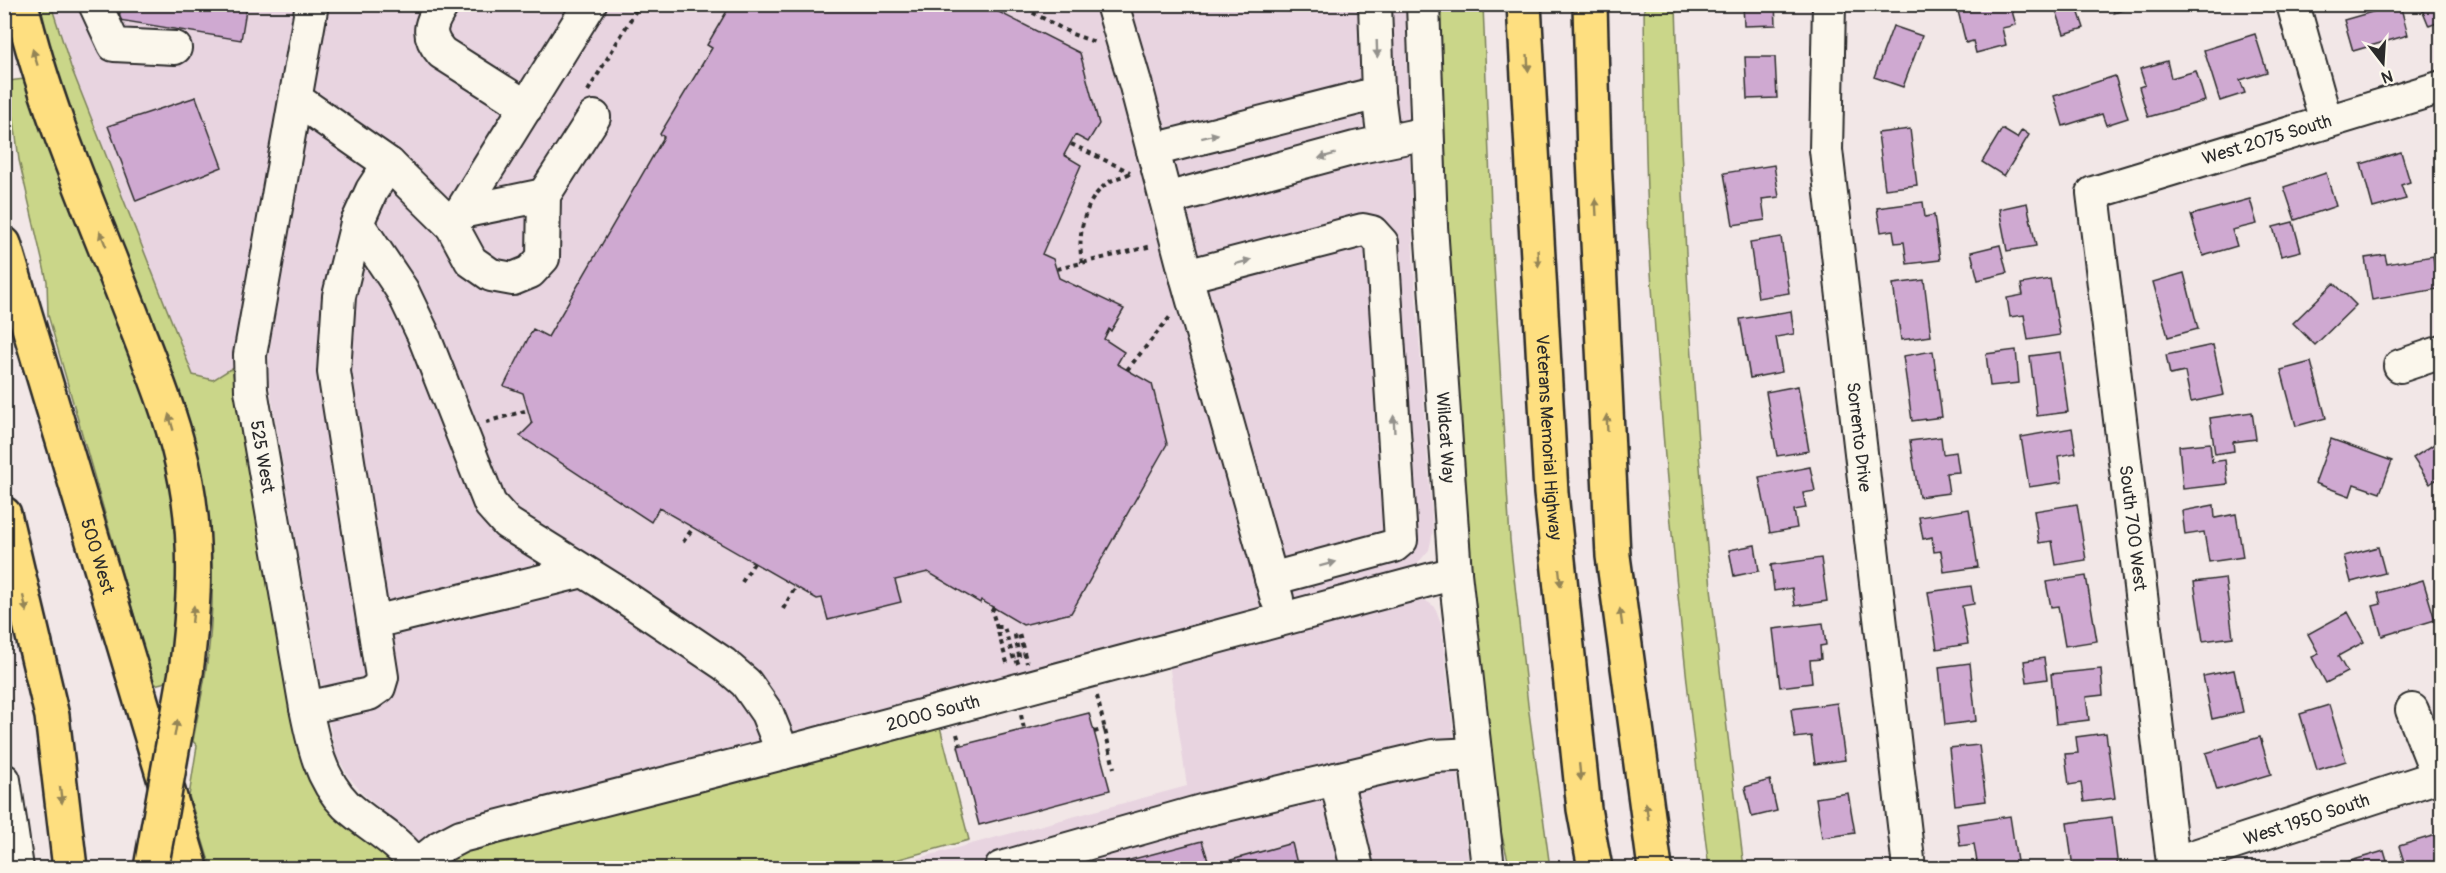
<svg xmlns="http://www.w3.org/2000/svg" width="2446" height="873" viewBox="0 0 2446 873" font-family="Pangolin,sans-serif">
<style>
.built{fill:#e8d4e0}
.green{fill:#cad689;stroke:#7a805a;stroke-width:1.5}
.building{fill:#cfa9d1;stroke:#2b2b2b;stroke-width:1.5}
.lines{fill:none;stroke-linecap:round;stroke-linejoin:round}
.minor-casing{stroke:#2b2b2b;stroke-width:36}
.major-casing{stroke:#2b2b2b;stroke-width:38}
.highway-casing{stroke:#2b2b2b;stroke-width:38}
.path{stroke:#2b2b2b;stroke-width:4;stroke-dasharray:4.5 4.5;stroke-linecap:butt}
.minor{stroke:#fbf7ec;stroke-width:32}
.major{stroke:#fedf80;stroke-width:33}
.highway{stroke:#fedf80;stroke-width:33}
.major-bridge-casing{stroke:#2b2b2b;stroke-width:38;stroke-linecap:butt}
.major-bridge{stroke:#fedf80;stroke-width:33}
.oneway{fill:#93918c}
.oneway2{fill:#948556}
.labels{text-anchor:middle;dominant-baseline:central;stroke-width:6;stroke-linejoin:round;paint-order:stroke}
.street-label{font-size:18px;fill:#2b2b2b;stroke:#fbf7ec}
</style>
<rect width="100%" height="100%" fill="#f2e7e7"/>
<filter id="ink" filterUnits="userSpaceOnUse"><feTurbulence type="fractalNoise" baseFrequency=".0167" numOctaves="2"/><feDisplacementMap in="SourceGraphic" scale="12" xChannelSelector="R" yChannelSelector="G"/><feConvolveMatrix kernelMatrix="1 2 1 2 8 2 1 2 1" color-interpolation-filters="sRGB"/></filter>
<g filter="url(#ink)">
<path class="built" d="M51,5H294L232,368L213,381L193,375L71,67Z
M329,5H1405L1413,254L1433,532L1429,550L1416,565L1405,570L449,823L438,829L424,841L419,842L363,794L348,776L335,752L314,648L269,382V354L276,311Z
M1422,598L1435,607L1441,623L1469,868H898L897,864L1187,786L1169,663Z"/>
<path class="green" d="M38,5H51L71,67L193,375L213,380L232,368L292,709L369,839L400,868H211L189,796L197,746L193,741C200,703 209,663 211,623C215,568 210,514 198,459L63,97Z
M1438,5H1483L1492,231L1510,540L1528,705L1550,868H1510L1496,812L1469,563L1455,398Z
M1644,5H1676C1682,209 1692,413 1714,616C1723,700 1734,784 1744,868H1709C1684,671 1664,471 1651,272C1645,184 1645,93 1644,5Z
M24,79L52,158L128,344L161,432L183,551L170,681L154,685L48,315L47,281L19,160L9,81Z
M939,723L969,840L888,862L889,868H418L448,856Z"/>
<path class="building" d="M121,4H247L241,40L119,20Z
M731,4H983L1080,53L1099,124L1088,142L1075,135L1064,155L1081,165L1042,254L1053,259L1059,278L1124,309L1111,331L1109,329L1104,339L1124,352L1117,364L1152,384L1167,444L1071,613L1023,625L981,600L980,603L928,572L895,580L901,602L828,620L822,598L817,599L659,508L651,522L520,436L532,424L523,393L504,386L533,329L548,337L664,137L660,134L712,48L707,45Z
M1743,4H1775L1776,25L1744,26Z
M1980,4H2010L2016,25L2002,28L2006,45L1976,53L1973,41L1966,43L1958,11Z
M2054,4H2086L2077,7L2084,28L2064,34Z
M2112,4H2141L2114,13Z
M2400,4L2408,35L2353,51L2344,20Z
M2420,4H2442V21L2429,26Z
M1893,26L1922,36L1903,87L1874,77Z
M2255,34L2267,72L2240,80L2245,93L2220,101L2204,50Z
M1745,57H1775L1777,98L1747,99Z
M2167,61L2171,78L2196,71L2205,101L2148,117L2139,87L2145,85L2140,69Z
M2115,76L2128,118L2106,125L2102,114L2063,126L2054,96Z
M196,97L222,167L136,201L108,126Z
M1910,129L1917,185L1885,189L1878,133Z
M2002,129L2017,138L2022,130L2029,135L2004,176L1982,162Z
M2401,152L2410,182L2401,185L2406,199L2373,208L2361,164Z
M1774,165L1779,197L1762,199L1765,220L1733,225L1724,173Z
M2326,173L2336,206L2295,220L2284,187Z
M2250,199L2257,224L2232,230L2237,246L2203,256L2191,215Z
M1923,202L1925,217L1934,215L1940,260L1907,264L1904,242L1895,243L1893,230L1881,232L1877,208Z
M2027,203L2036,246L2007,251L1999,209Z
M2293,222L2301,251L2281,256L2273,227Z
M1781,237L1789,293L1758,298L1750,242Z
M2000,245L2007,273L1978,280L1971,252Z
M2385,255L2387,264L2433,256L2438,289L2372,300L2365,258Z
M2184,273L2198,329L2168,337L2153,282Z
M2050,279L2060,335L2028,340L2024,315L2010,317L2007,298L2023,295L2021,284Z
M1924,280L1931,336L1901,340L1893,284Z
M2334,283L2356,305L2315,345L2293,323Z
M1791,311L1794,334L1776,337L1782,372L1750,378L1740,319Z
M2213,345L2224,395L2191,402L2185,372L2170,375L2166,355Z
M2016,350L2019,383L1990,386L1986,354Z
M1933,351L1942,417L1912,421L1903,356Z
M2060,352L2068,412L2037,416L2030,356Z
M2311,362L2326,418L2296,426L2281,370Z
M1798,386L1809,451L1777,456L1766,392Z
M2252,412L2256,439L2233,442L2234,451L2215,454L2210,418Z
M2072,428L2076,453L2058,456L2062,482L2029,487L2021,437Z
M1941,437L1943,454L1956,452L1959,472L1946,473L1949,493L1919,497L1910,441Z
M2331,439L2392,461L2380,493L2354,484L2350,496L2315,483Z
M2442,439V487L2437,479L2430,484L2413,458Z
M2210,443L2212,462L2225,460L2228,484L2183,489L2179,446Z
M1810,467L1815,491L1803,493L1806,508L1794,510L1797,528L1770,533L1759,477Z
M2077,504L2086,560L2056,565L2052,541L2039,543L2034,511Z
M2214,505L2215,518L2236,514L2243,557L2209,562L2204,532L2185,535L2182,511Z
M1969,509L1978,567L1944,572L1941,551L1934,552L1932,537L1923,539L1919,517Z
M1755,545L1759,571L1734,576L1729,550Z
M2378,547L2385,573L2351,582L2344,556Z
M1821,558L1827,601L1795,606L1792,588L1774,591L1771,565Z
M2086,576L2097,641L2065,646L2058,606L2051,607L2046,582Z
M2225,578L2233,637L2203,641L2194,582Z
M2423,580L2435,620L2382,636L2373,606L2381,604L2378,593Z
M1971,586L1974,604L1962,606L1968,644L1937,649L1928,592Z
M2348,612L2364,642L2338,656L2347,672L2326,683L2312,657L2319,654L2308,634Z
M1823,623L1826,645L1820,646L1821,659L1810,660L1812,683L1780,687L1773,629Z
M2044,658L2047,679L2027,682L2024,661Z
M1970,663L1976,721L1945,725L1939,667Z
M2101,669L2103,695L2086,697L2089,720L2056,724L2051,674Z
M2234,670L2243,712L2212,719L2203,676Z
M1837,703L1845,760L1815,764L1811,736L1795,738L1791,709Z
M2329,705L2346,761L2317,770L2300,714Z
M1089,713L1110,790L979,825L958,746Z
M2106,733L2115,798L2084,802L2081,783L2069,785L2065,754L2078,753L2076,737Z
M2260,737L2271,774L2217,790L2206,753Z
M1979,745L1986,801L1955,805L1949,748Z
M1770,780L1777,811L1752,817L1745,787Z
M1848,793L1855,833L1822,838L1816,798Z
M2010,816L2018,868H1978L1974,844L1960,846L1957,824Z
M2112,817L2118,868H2073L2067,823Z
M2442,833V866L2433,868H2406L2399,846Z
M1202,841L1210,866L1292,843L1298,868H1128L1126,861Z
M2384,851L2389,868H2327Z"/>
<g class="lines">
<defs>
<g id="minor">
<path d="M95,4L114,45L175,48"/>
<path id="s1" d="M312,4L250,355L251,390L306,708C313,743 320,779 346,805C371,828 397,838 418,868"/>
<path d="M443,4C430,24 425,34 442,53L527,107"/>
<path d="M1112,4L1136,86L1186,276L1277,599"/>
<path d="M1375,4L1378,93L1384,141"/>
<path id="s2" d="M1423,4L1431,226L1455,573L1488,868"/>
<path id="s3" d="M1829,4L1826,150L1909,868"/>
<path d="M2293,4L2326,122"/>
<path id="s4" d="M2442,87L2093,193L2173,863L2442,775"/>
<path d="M296,99L389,164L452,226L471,261L491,275L513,279L530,272L543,258L544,195L594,117"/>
<path d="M1153,150L1378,93"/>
<path d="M389,164L372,190L357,223L402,290L423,334L490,504L507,523L614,590L724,664L746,683L767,713L783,753"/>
<path d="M1166,199L1355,148L1427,133"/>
<path d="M461,212L544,195"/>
<path d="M452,226L590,4"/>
<path d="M1186,276L1363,230L1372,232L1382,243L1401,540L1394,546L1271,579"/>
<path d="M2400,366L2442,352"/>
<path d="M374,622L583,571"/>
<path d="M306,708L369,694L379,687L382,677L334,372L339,296L357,223"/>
<path d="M2412,710L2438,776"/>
<path d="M1336,779L1357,868"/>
<path d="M4,780L17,868"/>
<path id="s5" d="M416,866L440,847L461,836L783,753L1455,573"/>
<path d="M1001,868L1205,810L1433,756L1475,754"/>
</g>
<g id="major">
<path d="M21,4C48,118 98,225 139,334C158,383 177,431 186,482C198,546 194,608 186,672"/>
<path id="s6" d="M4,244L191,868"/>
<path d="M4,514L52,716L70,868"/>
</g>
<g id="highway">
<path id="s7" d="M1524,4L1551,493L1584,809L1595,868"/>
<path d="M1590,4L1594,158L1613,556L1655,868"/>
</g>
</defs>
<use href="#minor" class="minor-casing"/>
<use href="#major" class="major-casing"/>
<use href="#highway" class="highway-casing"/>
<path class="path" d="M1017,4L1072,34L1095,42
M993,10L998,4
M588,91L638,7L647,4
M1071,144L1130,172
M1082,263C1077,234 1084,199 1109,182C1116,178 1124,176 1131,173
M1057,269L1152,246
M1127,370L1170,317
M486,422L528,410
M683,542L693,528
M742,582L754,563
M994,607L992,611L1008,666
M783,609L796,586
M997,627H1004L1015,663L1020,661L1015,636L1019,634L1027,663
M1097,696L1114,768
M1021,715L1024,729
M1094,732L1105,729
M957,734L960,745"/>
<use href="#minor" class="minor"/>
<use href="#major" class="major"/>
<use href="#highway" class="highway"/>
<defs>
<path id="major-bridge" d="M151,868L186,672"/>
</defs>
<use href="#major-bridge" class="major-bridge-casing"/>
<use href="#major-bridge" class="major-bridge"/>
</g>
<defs><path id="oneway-solid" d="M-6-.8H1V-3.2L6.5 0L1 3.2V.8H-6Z" transform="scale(1.5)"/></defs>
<g class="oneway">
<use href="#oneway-solid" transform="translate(1377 49) rotate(88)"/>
<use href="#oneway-solid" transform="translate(1210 136) rotate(-14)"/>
<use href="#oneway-solid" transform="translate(1327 156) rotate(165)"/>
<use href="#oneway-solid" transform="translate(1243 262) rotate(-15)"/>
<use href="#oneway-solid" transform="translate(1394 424) rotate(-93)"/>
<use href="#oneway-solid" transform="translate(1328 564) rotate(-15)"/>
</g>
<g class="oneway2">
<use href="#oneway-solid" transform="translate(35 57) rotate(-107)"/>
<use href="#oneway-solid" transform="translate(1528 63) rotate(87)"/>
<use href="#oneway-solid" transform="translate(1596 207) rotate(-93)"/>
<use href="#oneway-solid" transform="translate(103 239) rotate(-112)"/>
<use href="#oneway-solid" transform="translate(1538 258) rotate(87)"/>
<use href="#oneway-solid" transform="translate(171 422) rotate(-106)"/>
<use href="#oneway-solid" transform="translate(1607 423) rotate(-93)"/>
<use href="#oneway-solid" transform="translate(1560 578) rotate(84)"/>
<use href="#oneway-solid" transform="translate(25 604) rotate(77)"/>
<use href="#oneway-solid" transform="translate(193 614) rotate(-84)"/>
<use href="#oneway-solid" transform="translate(1621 617) rotate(-98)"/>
<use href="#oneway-solid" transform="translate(176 728) rotate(-80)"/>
<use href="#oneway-solid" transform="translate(1580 772) rotate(84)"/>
<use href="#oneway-solid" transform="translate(61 795) rotate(83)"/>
<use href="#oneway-solid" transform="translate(1647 811) rotate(-98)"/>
</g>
</g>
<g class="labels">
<g class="street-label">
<text transform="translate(2267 140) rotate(-17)">West 2075 South</text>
<text stroke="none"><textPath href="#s2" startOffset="434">Wildcat Way</textPath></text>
<text stroke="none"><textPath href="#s7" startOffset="434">Veterans Memorial Highway</textPath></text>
<text stroke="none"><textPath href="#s3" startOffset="435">Sorrento Drive</textPath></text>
<text stroke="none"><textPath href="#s1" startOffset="459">525 West</textPath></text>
<text stroke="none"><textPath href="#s4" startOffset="702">South 700 West</textPath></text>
<text stroke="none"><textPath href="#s6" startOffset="326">500 West</textPath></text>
<text stroke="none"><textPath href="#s5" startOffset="542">2000 South</textPath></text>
<text stroke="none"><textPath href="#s4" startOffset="1180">West 1950 South</textPath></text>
</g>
</g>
<rect width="2446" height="873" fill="none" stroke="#fbf7ec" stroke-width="24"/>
<rect x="12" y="12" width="2422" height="849" fill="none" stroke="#2b2b2b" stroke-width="2" filter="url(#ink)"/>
<g transform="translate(2383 63) rotate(163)" stroke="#fbf7ec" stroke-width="4.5" paint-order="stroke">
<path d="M0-4.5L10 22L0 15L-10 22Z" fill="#2b2b2b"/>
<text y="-9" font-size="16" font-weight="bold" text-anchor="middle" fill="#2b2b2b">N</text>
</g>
</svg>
